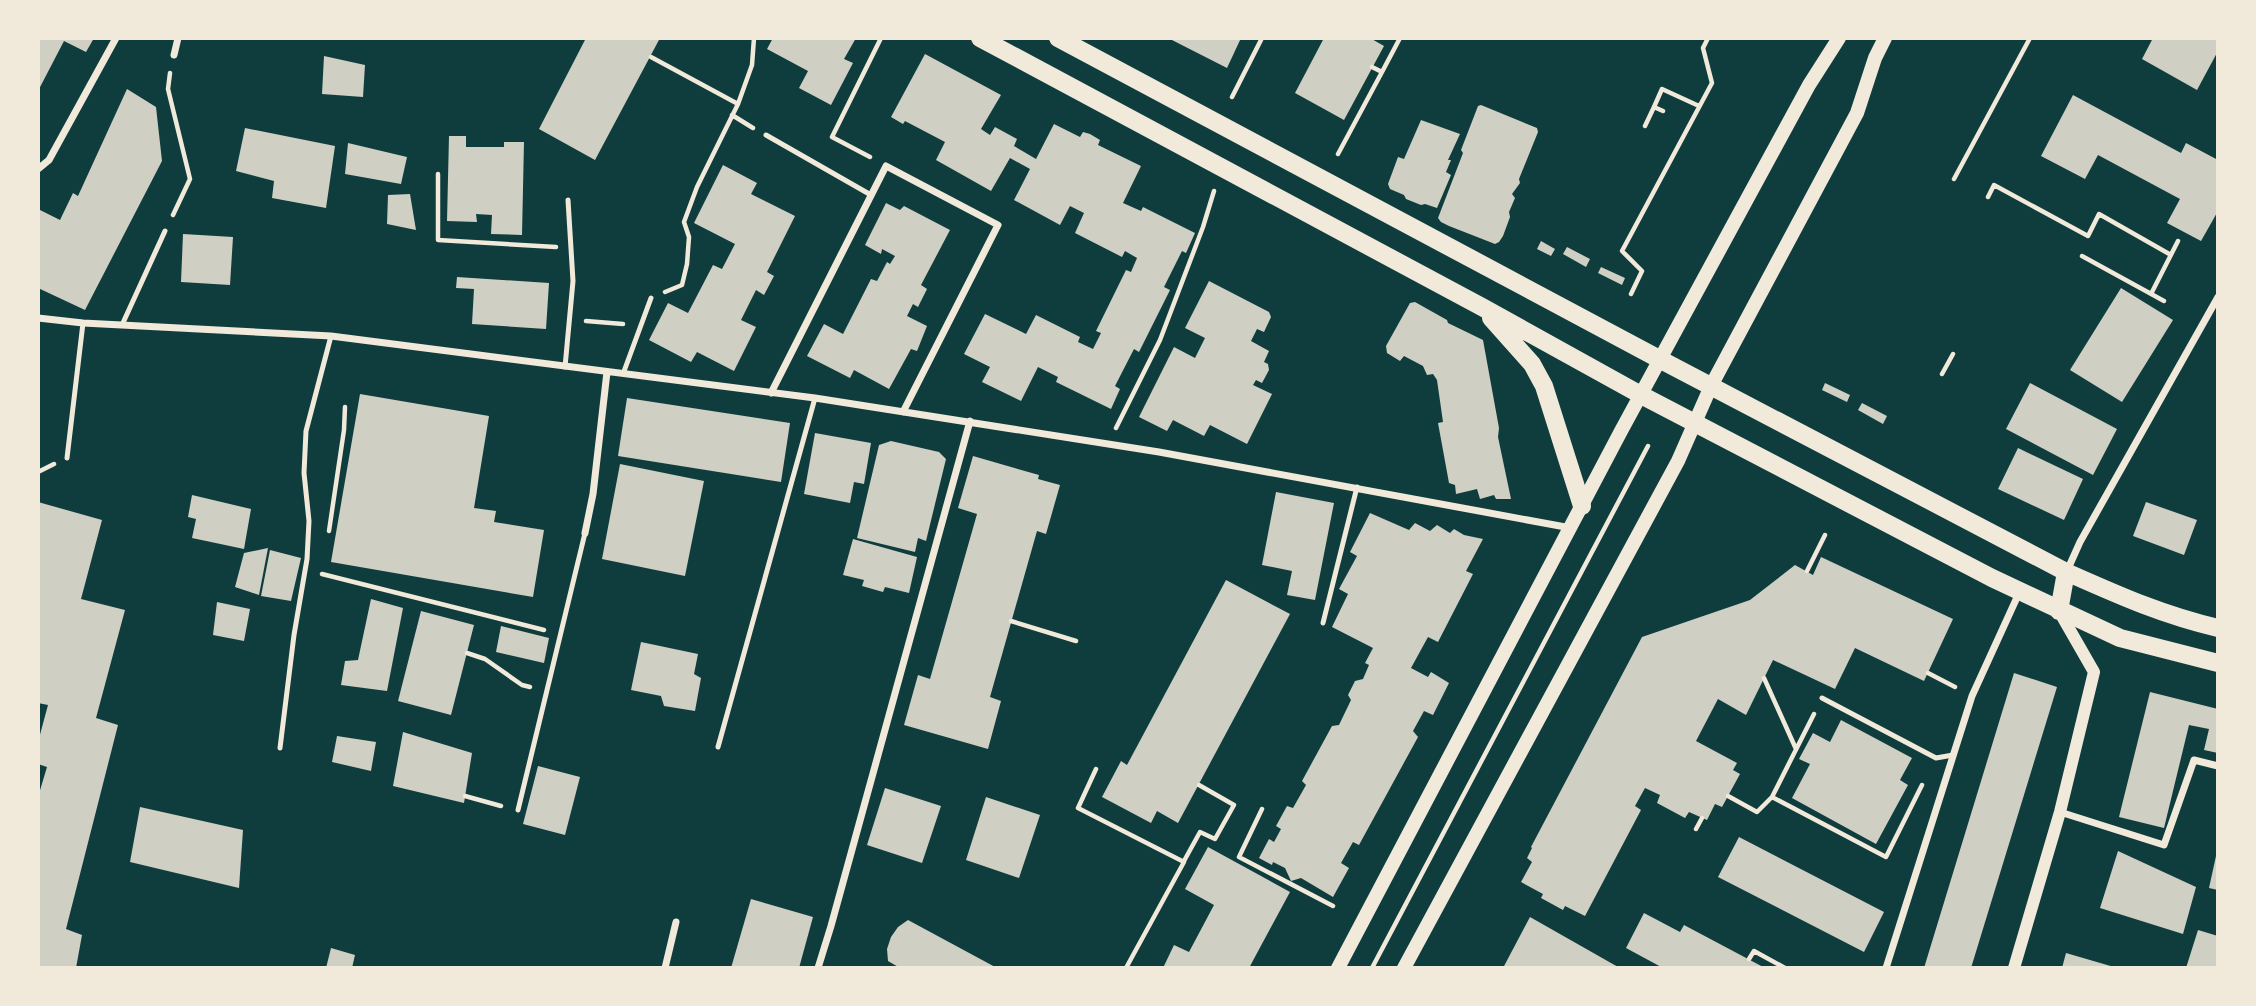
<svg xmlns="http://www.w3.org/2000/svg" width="2256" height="1006" viewBox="0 0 2256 1006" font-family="'Times New Roman',serif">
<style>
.building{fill:#cfcfc3}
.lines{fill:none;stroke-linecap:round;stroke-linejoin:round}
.path{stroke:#f1e9da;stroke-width:4.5}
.service{stroke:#f1e9da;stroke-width:5}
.minor{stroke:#f1e9da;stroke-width:7}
.tertiary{stroke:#f1e9da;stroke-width:12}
.secondary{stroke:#f1e9da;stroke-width:14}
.primary{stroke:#f1e9da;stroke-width:18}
</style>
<rect width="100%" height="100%" fill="#0f3d3e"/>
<path class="building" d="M38,38H94L86,52L64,41L38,91Z
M586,38H660L595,160L539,129Z
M773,38H856L844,59L853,63L831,105L799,88L808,71L767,49Z
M1168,38H1241L1227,68Z
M1324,38H1370L1384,46L1344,120L1295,93Z
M2153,38H2218V51L2197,90L2142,59Z
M925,54L1001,95L981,129L990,135L995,127L1017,139L1014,146L1036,159L1054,124L1080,137L1083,132L1090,134L1100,140L1098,145L1141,166L1123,203L1141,211L1143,207L1195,233L1186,253L1182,251L1164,287L1170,290L1139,352L1134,349L1115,386L1120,389L1111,409L1056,382L1058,377L1038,367L1021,401L982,382L990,367L964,354L985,314L1026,334L1036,315L1080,337L1078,342L1093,349L1101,333L1096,331L1126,270L1131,272L1137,258L1125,251L1122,257L1075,233L1084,213L1070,206L1060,225L1014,200L1030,169L1010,158L991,191L936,160L945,142L905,121L903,124L891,117Z
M324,56L365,65L363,97L322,94Z
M127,89L156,107L162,161L85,310L38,288V209L60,220L73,193L78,196Z
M2073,95L2181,153L2186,143L2218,160V211L2201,241L2167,223L2180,199L2098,155L2085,179L2041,156Z
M1481,105L1537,128L1538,132L1519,179L1520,183L1512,194L1515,198L1509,212L1510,217L1503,236L1499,242L1495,244L1449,226L1441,222L1438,218L1463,153L1461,150L1478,106Z
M1421,120L1460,134L1448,160H1451L1446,172L1451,175L1437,208L1425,204L1421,205L1406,199L1404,195L1390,189L1388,184L1398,157L1404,159Z
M245,128L335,146L326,208L272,198L274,181L236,171Z
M449,136H466V147H504V142H524L522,235L491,234L492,215L476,214L477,222L447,221Z
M348,143L407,157L401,184L345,174Z
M723,165L757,183L751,194L795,216L767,272L774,276L764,295L756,290L741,320L756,327L734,371L697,352L691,362L649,340L668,303L688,313L713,265L722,269L735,244L694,223Z
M410,194L416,230L387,224L388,195Z
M886,203L900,210L904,206L950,230L921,285L927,289L918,307L913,304L907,316L927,326L917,351L911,349L889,389L854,370L850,378L807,356L824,324L843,334L871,279L877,281L887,262L890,264L895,256L882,249L881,254L865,245Z
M183,234L233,237L230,285L181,282Z
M1541,241L1555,249L1551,256L1537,249Z
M1567,247L1590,259L1586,267L1563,254Z
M1601,267L1625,278L1622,285L1598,273Z
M457,277L549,283L546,329L472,324L474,289L456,288Z
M1209,281L1269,312L1271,317L1264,332L1257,329L1251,341L1269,351L1264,362L1268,364L1269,370L1262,383L1256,380L1253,385L1272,394L1247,444L1210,425L1204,436L1173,420L1167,431L1139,417L1174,347L1195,358L1205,338L1185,328Z
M2121,288L2173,320L2122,402L2070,370Z
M1415,302L1447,320L1448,323L1483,340L1499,428L1498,437L1511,499H1496L1494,495L1480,499L1477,489L1456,494L1455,485L1449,483L1438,423L1443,422L1437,380L1433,374L1427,375L1423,366L1404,356L1400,361L1387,353L1386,346L1410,303Z
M1825,383L1850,395L1847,402L1822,390Z
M2030,383L2117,429L2093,475L2006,429Z
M360,394L489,416L474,508L496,511L494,522L544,530L533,597L331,562Z
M627,398L790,423L781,482L618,456Z
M1862,403L1887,416L1883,424L1858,410Z
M815,433L871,443L864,484L854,482L850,503L804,494Z
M891,441L939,452L946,459L926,541L918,538L915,552L857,538L879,445Z
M2018,448L2083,479L2064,520L1998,489Z
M973,456L1039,475L1038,479L1060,485L1046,534L1037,531L990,697L1001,701L988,749L904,725L918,675L930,679L977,514L958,508Z
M620,464L704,481L685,576L602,559Z
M1276,492L1334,503L1315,600L1287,595L1292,571L1262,565Z
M192,495L251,509L244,549L192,538L196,519L188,517Z
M38,502L102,520L81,599L125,610L96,718L118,725L66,929L82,935L76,968H38V797L47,767L38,764V742L48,705L38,703Z
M2146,502L2197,520L2184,555L2133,536Z
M1370,513L1409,530L1415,523L1430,531L1437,525L1450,533L1454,529L1464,535L1483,539L1466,571L1473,574L1438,642L1428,637L1411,668L1428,677L1431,672L1449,683L1433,715L1424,711L1413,731L1418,737L1359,845L1353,842L1341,863L1349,868L1333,897L1301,878L1291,881L1285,868L1273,862L1272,865L1259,858L1269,839L1274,842L1281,829L1276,826L1287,806L1293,808L1306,785L1302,781L1332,726L1339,725L1351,700L1348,695L1355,681L1363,679L1369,665L1365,663L1373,648L1332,627L1348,594L1339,589L1357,556L1350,552Z
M853,539L917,557L909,593L885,587L883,592L862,586L864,580L843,575Z
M268,548L259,595L235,587L244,553Z
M270,550L301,558L291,601L261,596Z
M1821,557L1953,619L1924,681L1855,648L1835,689L1773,660L1746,715L1718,699L1696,741L1737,763L1733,770L1740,774L1722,807L1715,804L1707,820L1689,812L1685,818L1657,803L1660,795L1645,788L1635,806L1641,810L1585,916L1565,906L1563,910L1541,898L1543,894L1521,882L1532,862L1527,858L1532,848L1531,847L1642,637L1750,600L1795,565L1813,575Z
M1226,580L1290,614L1178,823L1157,811L1151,823L1102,797L1121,761L1127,765Z
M371,599L403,608L387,691L341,685L345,661L358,660Z
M217,602L250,609L244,641L213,635Z
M421,611L474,625L451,715L398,701Z
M501,626L549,638L544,663L496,652Z
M641,642L698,654L694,674L701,678L695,711L664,706L661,696L631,690Z
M2014,673L2057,687L1971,968H1924Z
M2150,692L2218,709V753L2204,750L2209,729L2189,725L2164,828L2119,817Z
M1841,720L1912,758L1900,780L1908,785L1876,844L1792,798L1810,764L1799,759L1813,733L1830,742Z
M403,732L472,753L464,803L393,786Z
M337,736L376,742L371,771L332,762Z
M538,766L580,777L565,835L523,824Z
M885,788L941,806L922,863L867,845Z
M986,797L1040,815L1019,878L966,860Z
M140,807L243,830L239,888L130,862Z
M1739,837L1884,912L1864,952L1718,877Z
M1208,847L1290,892L1249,968H1163L1174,945L1189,952L1214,905L1185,889Z
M2118,851L2196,887L2183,934L2100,908Z
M2216,856H2218V890L2209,888Z
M751,899L813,917L799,968H731Z
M1644,913L1680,932L1684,925L1765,968H1663L1626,948Z
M1530,917L1611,963L1620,968H1503Z
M908,920L997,968H900L888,961L887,949L891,937L898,927Z
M2198,930L2218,936V968H2186Z
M331,948L355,955L352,968H326Z
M2066,953L2114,967V968H2062Z"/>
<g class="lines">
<path class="path" d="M651,57L738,104
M1382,72L1400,38
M170,73L168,89L190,179L173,215
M1232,97L1262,38
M1663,111L1654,107L1662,89L1699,106
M732,115L753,128
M1645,126L1654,107
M1338,154L1382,72L1372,67
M870,157L832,137L881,38
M438,174V240L556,247
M1954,179L2030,38
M1988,197L1994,185L2088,236L2099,214L2171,255
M2082,256L2164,301
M665,292L682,285L687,264L689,237L684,222L697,187L738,104L752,65L754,38
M1631,294L1642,271L1622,251L1712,83L1703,48L1708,38
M2151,294L2178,241
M586,321L623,324
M1942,374L1953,354
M1116,428L1160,340L1203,227L1214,191
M38,472L54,464
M329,531L344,430L345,407
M1807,571L1825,535
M322,574L544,630
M1011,621L1076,641
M467,653L485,659L522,685L530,687
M1928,673L1955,687
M1764,678L1796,749
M1814,714L1772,797L1886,857L1922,785
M1096,769L1078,808L1184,862L1126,968
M465,796L501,806
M1728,796L1757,812L1772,797
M1262,809L1239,857L1333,906
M1696,829L1702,818
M1184,861L1200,832L1215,839L1234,805L1199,785
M1749,959L1754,951L1785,968
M1372,968L1648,446"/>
<path class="service" d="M766,135L871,195
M122,325L165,231
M565,367L573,281L568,200
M623,374L651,298
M67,458L83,323
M1323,623L1357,487
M1822,698L1936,758L1953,755
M718,747L815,398
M280,748L294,635L307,559L309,521L304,473L306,431L331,336
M518,810L585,533"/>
<path class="minor" d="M174,55L178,38
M38,169L49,160L116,38
M38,318L83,323L331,336L815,398L1159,452L1571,528
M771,393L886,166L998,225L903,412
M585,533L593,494L607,372
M2067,571L2080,542L2218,297
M2060,812L2164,845L2194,760L2218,766
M665,968L676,922
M818,968L831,926L970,421
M1886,968L1972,696L2019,593"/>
<path class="tertiary" d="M2014,968L2060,812L2094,672L2059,611"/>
<path class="secondary" d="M1338,968L1621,431L1809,85L1839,38
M1404,968L1678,461L1711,386L1857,113L1875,58L1885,38"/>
<path class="primary" d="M980,38L1482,307L1641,395L1992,578L2120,638L2218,663
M1058,38L1661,360L2066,572C2118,595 2162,615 2218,628
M1491,318L1532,364L1544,386L1582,506
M2059,611L2066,572"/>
</g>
<rect width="2256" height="1006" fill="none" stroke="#f1e9da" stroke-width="80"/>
</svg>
